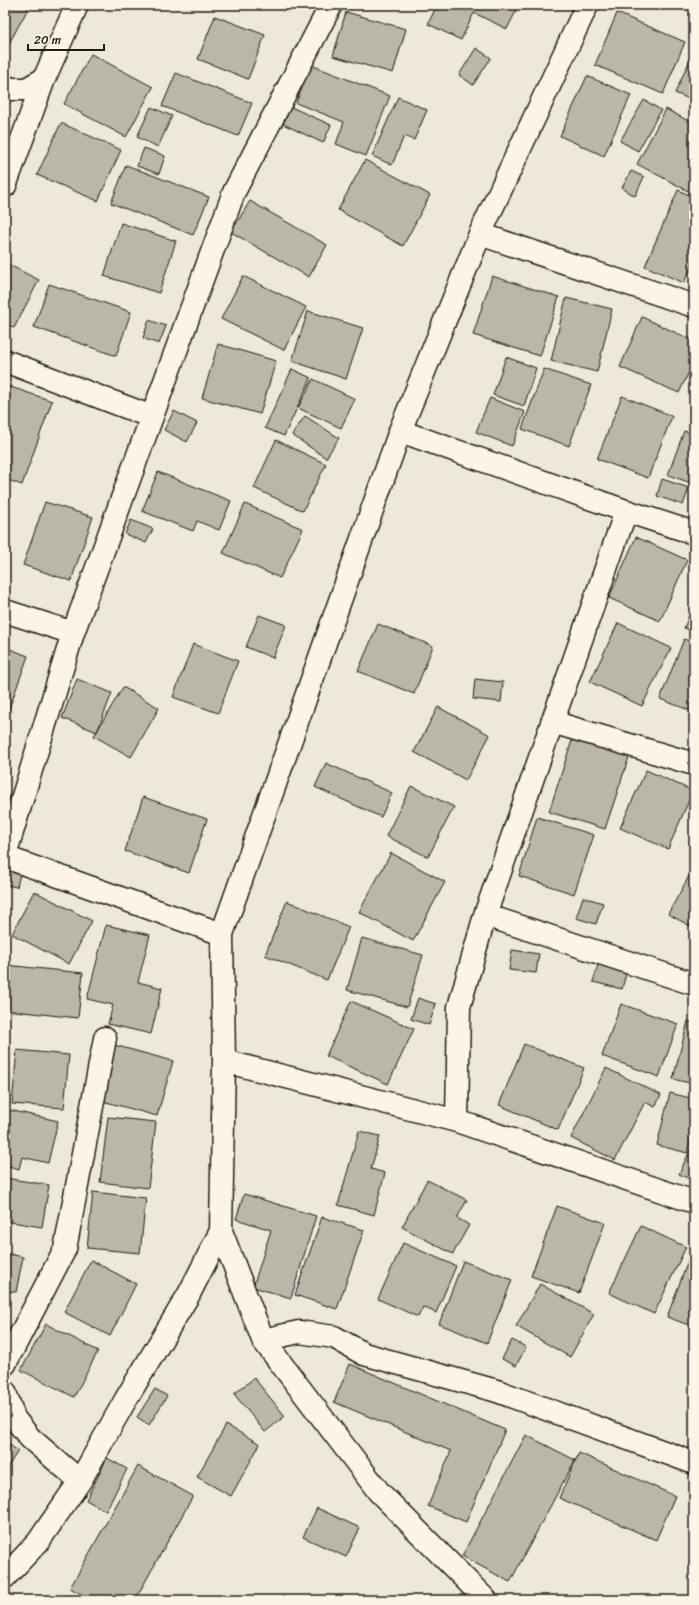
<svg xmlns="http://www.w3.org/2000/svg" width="699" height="1605" viewBox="0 0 699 1605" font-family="Sriracha,sans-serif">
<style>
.building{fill:#bab6aa;stroke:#1c1c1c}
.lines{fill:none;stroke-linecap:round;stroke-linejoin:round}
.minor-casing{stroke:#1c1c1c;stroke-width:25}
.minor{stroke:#fcf5e5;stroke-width:22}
</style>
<rect width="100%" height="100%" fill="#eee8d9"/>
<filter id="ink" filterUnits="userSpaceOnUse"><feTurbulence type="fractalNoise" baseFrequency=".025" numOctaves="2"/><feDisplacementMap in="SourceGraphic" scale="8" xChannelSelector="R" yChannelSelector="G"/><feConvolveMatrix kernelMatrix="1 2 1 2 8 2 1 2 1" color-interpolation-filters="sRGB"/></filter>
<g filter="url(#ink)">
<path class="building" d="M5,5H30L6,49L5,48Z
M418,5H430L429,9Z
M437,5H519L507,29L474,13L461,40L428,24Z
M346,12L406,29L393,73L333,56Z
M617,13L685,42L663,94L595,65Z
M215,16L265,35L248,79L198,59Z
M476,48L491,58L473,85L459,75Z
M694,51V101L675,93Z
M91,54L153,87L126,137L64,104Z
M311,65L390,96L366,156L336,144L344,122L296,103Z
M176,73L252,103L238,136L162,106Z
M587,76L631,95L604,156L560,136Z
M398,97L427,110L414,140L404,136L392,165L372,156Z
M644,100L661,110L638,151L620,141Z
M151,107L172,116L158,147L137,137Z
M291,107L331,125L323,143L283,124Z
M666,109L694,124V138L691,144L694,146V194L637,164Z
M61,123L121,150L98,201L37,175Z
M144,148L165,156L159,174L137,166Z
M365,160L430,195L403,246L338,210Z
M126,165L209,197L193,235L111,203Z
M631,171L644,177L635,196L622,188Z
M678,190L694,197V260L684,283L645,266Z
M250,201L327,245L309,277L231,232Z
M121,223L176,241L159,293L104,276Z
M5,263L39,280L14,328L5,323Z
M243,276L306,307L284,350L221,319Z
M492,276L559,297L540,356L473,335Z
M49,284L131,312L116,356L34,327Z
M566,298L612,309L597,372L551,361Z
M308,311L363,328L346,379L292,361Z
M642,317L694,341V361L679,393L620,367Z
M149,320L166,326L159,344L143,338Z
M218,344L276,361L260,414L202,398Z
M506,357L536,368L524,406L493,395Z
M292,369L311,378L284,436L265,428Z
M544,369L591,385L569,446L522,429Z
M313,379L355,399L341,428L298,408Z
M5,385L52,401L22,485L5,479Z
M622,396L672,416L648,478L597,459Z
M490,398L525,412L512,446L476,432Z
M174,411L197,423L187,442L164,430Z
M305,416L339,438L326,458L292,435Z
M684,431L694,434V484L668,475Z
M276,440L326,464L303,511L254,488Z
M158,472L231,501L219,530L197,521L193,531L142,511Z
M662,479L689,488L683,505L657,496Z
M5,493L9,494L5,510Z
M45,502L93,517L71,581L23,565Z
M245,504L303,529L280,578L223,553Z
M131,520L153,529L146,543L125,534Z
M636,537L687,560L660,621L609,598Z
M694,604V631L684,628Z
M259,615L286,625L273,658L246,647Z
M618,623L671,648L642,706L590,682Z
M378,624L433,646L414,694L358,671Z
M684,639L694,643V712L660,699Z
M193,644L238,661L218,713L173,697Z
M5,647L28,656L6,717H5Z
M77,679L112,693L97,732L62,718Z
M475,679L503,682L501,702L473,699Z
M123,687L159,708L131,757L94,736Z
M438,707L490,735L466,780L414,752Z
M574,734L631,751L605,829L549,812Z
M326,763L392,793L381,817L315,787Z
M646,770L693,791L668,849L620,828Z
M411,786L454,807L428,857L386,836Z
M143,797L207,819L189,873L125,851Z
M537,817L594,835L574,894L519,876Z
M694,841V858L689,856Z
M391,853L445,882L413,941L359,912Z
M5,862L22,865L17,887L5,885Z
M693,869L694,870V928L668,914Z
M34,891L92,921L69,964L12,934Z
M583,897L603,903L596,924L576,918Z
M287,901L349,927L327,980L265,955Z
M106,925L150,935L138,982L162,988L151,1034L108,1024L113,1005L87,999Z
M362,938L423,955L407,1007L347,990Z
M512,950L539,954L536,973L509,970Z
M600,958L628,966L622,989L593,982Z
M5,965L83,973L78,1018L5,1010Z
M418,998L436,1004L429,1025L411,1019Z
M351,1001L414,1029L388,1084L326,1056Z
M621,1004L678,1024L659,1077L602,1056Z
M688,1021L694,1023V1084L673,1079Z
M524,1044L584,1068L558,1130L499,1105Z
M114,1045L173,1061L157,1116L99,1100Z
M17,1050L69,1055L64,1108L12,1104Z
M5,1051H6L10,1095L5,1096Z
M606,1068L661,1095L655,1107L645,1102L615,1160L571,1138Z
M670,1093L694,1099V1126L687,1153L657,1145Z
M5,1109L58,1121L48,1163L22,1157L19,1169L5,1165Z
M108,1117L156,1122L148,1188L100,1182Z
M359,1131L380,1136L371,1169L385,1173L374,1215L338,1205Z
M694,1142V1181L679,1174Z
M5,1178L49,1185L42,1227L5,1221Z
M427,1180L467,1200L457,1218L469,1225L453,1254L402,1227Z
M93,1192L146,1198L140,1253L87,1248Z
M244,1194L316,1216L291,1298L253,1287L271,1230L236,1219Z
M557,1206L605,1223L579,1293L531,1276Z
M322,1217L364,1230L337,1309L295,1295Z
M641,1226L686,1247L654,1314L609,1293Z
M403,1243L456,1266L436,1313L423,1307L418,1317L378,1299Z
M694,1245V1327L667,1317Z
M5,1253L23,1257L16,1292L6,1291L5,1296Z
M91,1260L136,1284L110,1336L64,1312Z
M463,1261L512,1280L487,1343L439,1324Z
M540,1284L594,1314L570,1357L516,1326Z
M46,1324L98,1351L74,1397L21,1370Z
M512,1340L526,1347L516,1366L502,1359Z
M350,1364L505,1430L466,1522L428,1506L451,1451L334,1402Z
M254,1378L285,1416L265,1432L234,1394Z
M155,1389L167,1396L149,1425L137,1417Z
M226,1425L260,1444L231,1496L197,1477Z
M526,1435L575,1460L510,1582L462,1556Z
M5,1442L18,1451L5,1471Z
M579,1453L675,1496L656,1540L559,1498Z
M107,1458L127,1469L106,1511L86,1500Z
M138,1466L193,1496L135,1600H92L70,1588Z
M317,1508L360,1528L346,1557L303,1537Z"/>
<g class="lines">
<defs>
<path id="minor" d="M5,86L11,89H26L44,79L77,5
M5,186L44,79
M480,234L694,306
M5,361L152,417
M400,431L626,511L694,533
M5,611L73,633
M552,722L694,764
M5,855L73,633L234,192L331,5
M5,857L222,934
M485,915L694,984
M224,1061L457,1121L694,1202
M457,1121L459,1007L485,915L626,511
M221,1231L263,1340L379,1492L486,1600
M263,1340L299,1332L334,1337L364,1354L497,1391L694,1463
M5,1364L65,1249L105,1038
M5,1392L14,1418L30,1438L80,1481
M5,1577L38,1542L80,1481L126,1399L189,1294L221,1231L224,1061L222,934L400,431L480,234L587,5"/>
</defs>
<use href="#minor" class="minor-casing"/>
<use href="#minor" class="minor"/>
</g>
</g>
<rect width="699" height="1605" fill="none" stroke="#fcf5e5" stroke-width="20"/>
<rect x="10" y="10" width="679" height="1585" fill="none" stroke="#1c1c1c" stroke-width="1.5" filter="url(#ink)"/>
<path d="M28 44v6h76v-6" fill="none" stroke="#1c1c1c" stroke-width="2"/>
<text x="34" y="44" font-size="12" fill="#1c1c1c" stroke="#fcf5e5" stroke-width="3" paint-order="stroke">20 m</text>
</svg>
